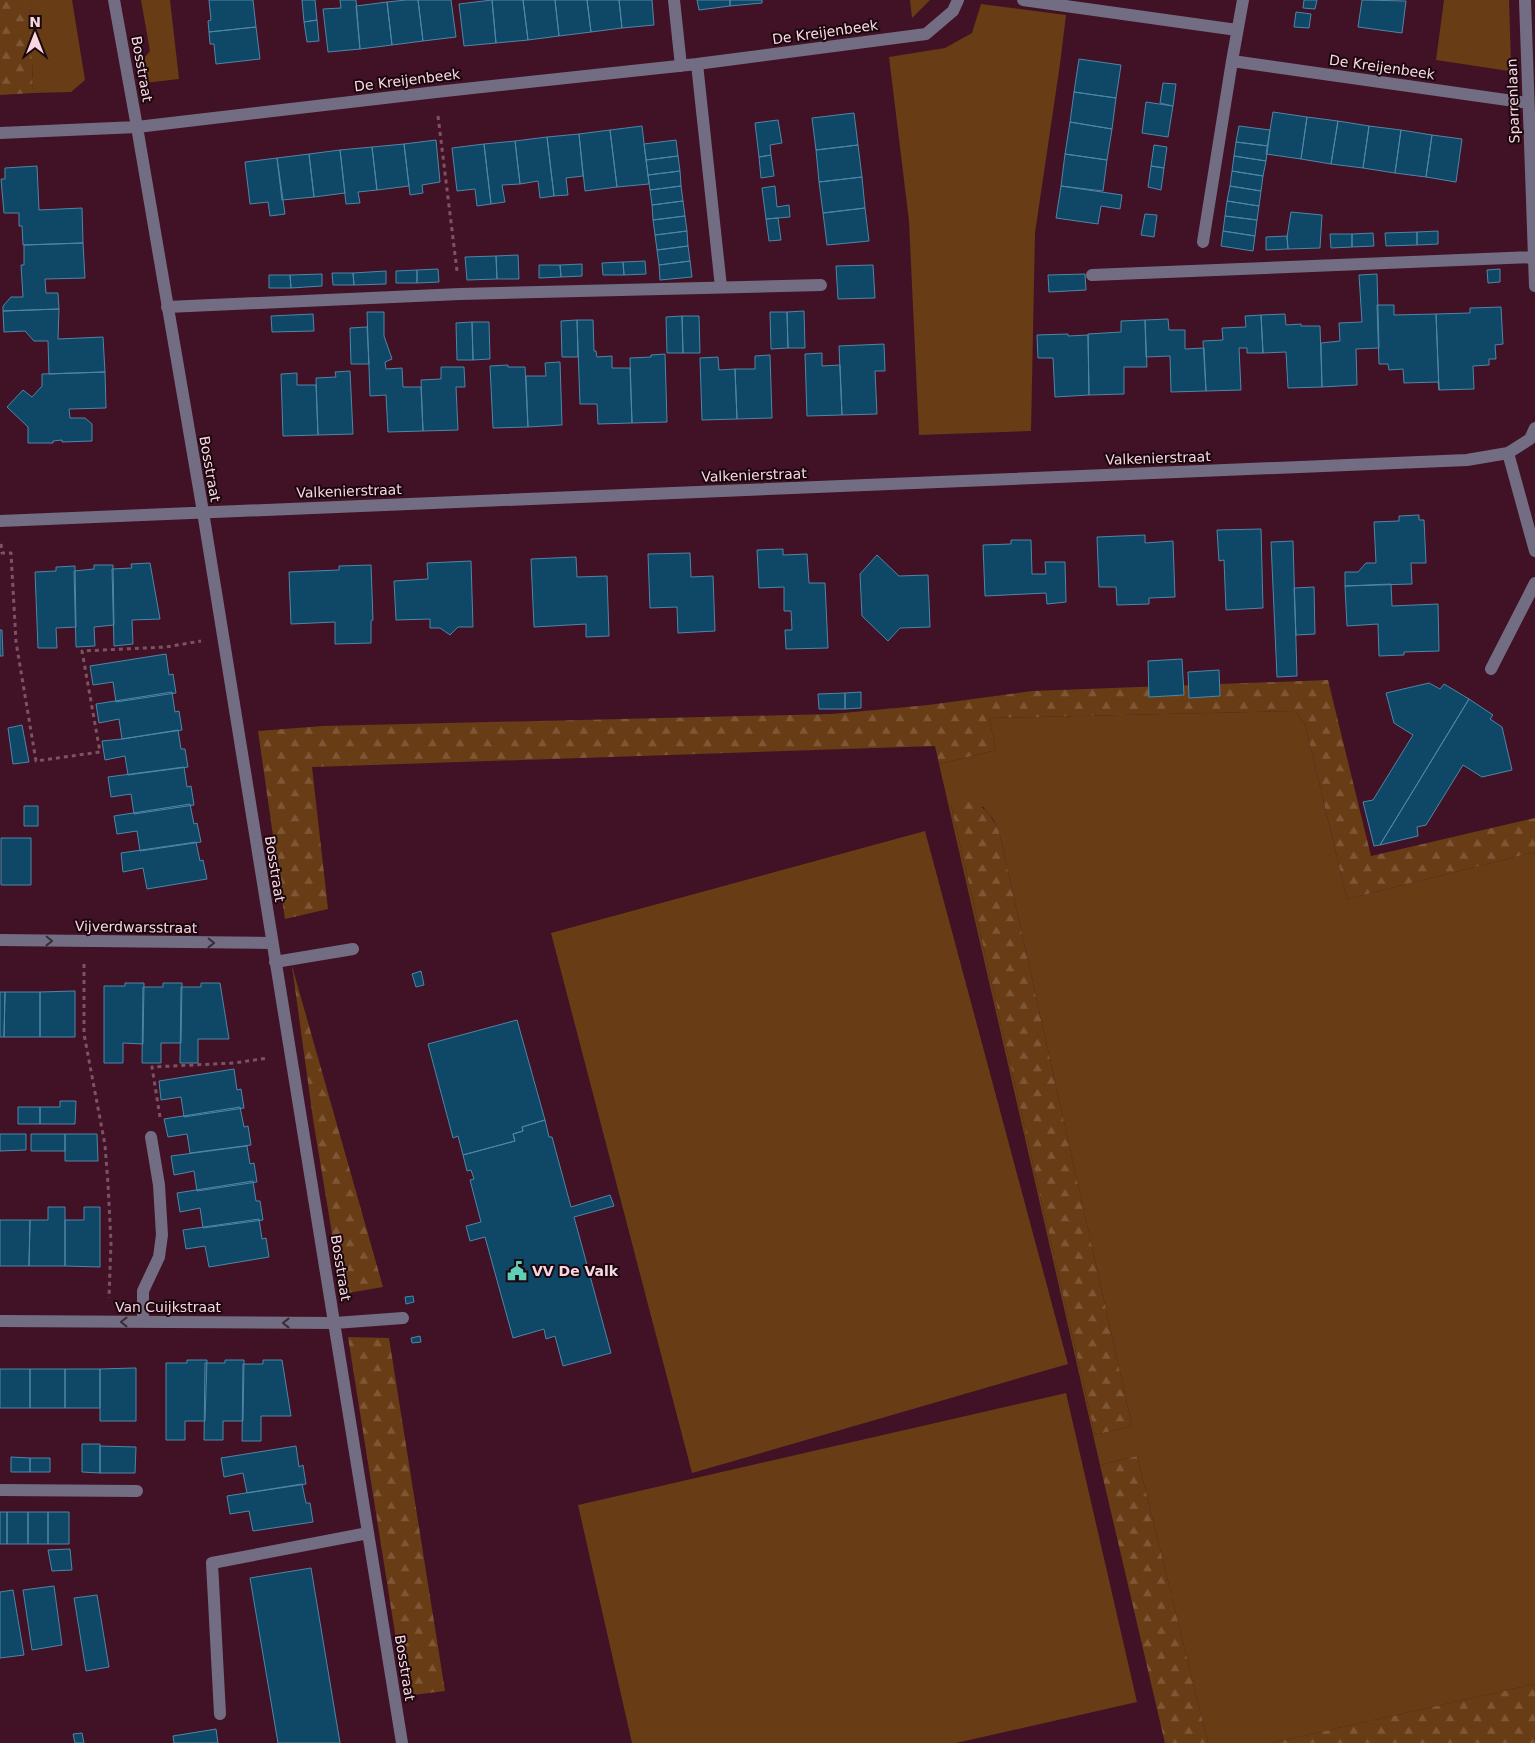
<svg xmlns="http://www.w3.org/2000/svg" width="1535" height="1743" viewBox="0 0 1535 1743" font-family="'DejaVu Sans',sans-serif">
<style>
.green{fill:#683c15;fill-rule:evenodd}
.forest{fill:url(#forest-firs)}
.building{fill:#0f4866;stroke:#5085a7}
.lines{fill:none;stroke-linecap:round;stroke-linejoin:round}
.path{stroke:#7d5363;stroke-width:3;stroke-dasharray:4 4;stroke-linecap:butt}
.minor{stroke:#736d83;stroke-width:12}
.oneway{stroke:#3a2b37}
.labels{text-anchor:middle;dominant-baseline:central;stroke-width:4;stroke-linejoin:round;paint-order:stroke}
.street-label{font-size:14px;fill:#f8d7e1;stroke:#1b070e}
.poi-label{font-size:14px;font-weight:bold;fill:#f8d7e1;stroke:#1b070e;text-anchor:start}
</style>
<defs>
<pattern id="forest-firs" width="22" height="20" patternUnits="userSpaceOnUse" patternTransform="scale(1.25)"><rect width="22" height="20" fill="#683c15"/><path d="M5 1l3.5 6h-7zM16 11l3.5 6h-7z" fill="#7e5737"/></pattern>
</defs>
<rect width="100%" height="100%" fill="#411225"/>
<path class="green" d="M30,0H72L85,80L71,92L33,93Z
M141,0H170L179,79L145,83L141,62L150,51Z
M910,0H930L912,18Z
M1444,0H1509L1511,63L1509,71L1436,60Z
M981,4L1066,15L1060,64L1035,233L1031,431L919,435L909,221L889,57L945,48L972,33Z
M1295,711L1305,724L1347,899L1535,852V1684L1271,1743H1208L1137,1456L1100,1465L939,764L996,750L989,718ZM951,805L983,807L993,819L999,831L1132,1426L1095,1435Z
M925,831L1068,1364L692,1473L551,933Z
M1066,1393L1137,1702L956,1743H632L578,1505Z"/>
<path class="forest" d="M0,0H30L33,93L0,95Z
M1328,680L1371,856L1535,818V852L1347,899L1305,724L1295,711L989,718L996,750L939,764L935,746L312,767L328,909L285,919L258,731L323,726L832,714L928,705L1032,691Z
M967,802C984,803 992,817 999,831L1132,1426L1095,1435L951,805Z
M292,966L383,1287L342,1294L313,1119Z
M348,1337L389,1338L445,1691L405,1696Z
M1137,1456L1208,1743H1165L1100,1465Z
M1535,1684V1743H1271Z"/>
<path class="building" d="M209,0H253L256,27L209,32L208,21L211,20Z
M302,0H315L317,20L304,22Z
M340,0H356L360,49L328,52L323,9L341,8Z
M406,0H418L423,41L392,45L387,2Z
M418,0H451L456,37L423,41Z
M492,0H523L528,40L496,43Z
M492,0L496,43L464,46L459,4Z
M523,0H555L559,36L528,40Z
M555,0H587L591,32L559,36Z
M587,0H619L622,28L591,32Z
M619,0H652L654,25L622,28Z
M697,0H730V6L699,10Z
M730,0H762V3L730,6Z
M1304,0H1317L1315,9L1303,8Z
M1362,0L1406,1L1402,33L1358,27Z
M387,2L392,45L360,49L356,6Z
M1296,12L1311,14L1309,28L1294,27Z
M317,20L319,41L307,42L304,22Z
M256,27L260,59L216,64L214,44H210L209,32Z
M1079,59L1121,65L1116,98L1074,92Z
M1163,83L1176,84L1173,106L1160,103Z
M1074,92L1116,98L1112,129L1070,122Z
M1146,102L1173,106L1168,137L1142,133Z
M1273,112L1307,117L1301,159L1266,154Z
M854,113L858,145L816,150L812,118Z
M1307,117L1338,121L1331,164L1301,159Z
M778,120L782,143L770,145L771,155L759,157L755,123Z
M1338,121L1369,126L1363,168L1331,164Z
M1070,122L1112,129L1107,160L1065,154Z
M642,126L649,184L617,187L610,130Z
M1239,126L1270,130L1268,146L1236,142Z
M1369,126L1401,130L1395,173L1363,168Z
M610,130L617,187L585,191L579,134Z
M1401,130L1432,135L1426,177L1395,173Z
M579,134L583,176L566,178L568,195L554,196L547,137Z
M1432,135L1462,139L1456,182L1426,177Z
M547,137L554,196L540,198L538,181L520,184L515,141Z
M436,140L440,182L422,185L423,193L410,195L404,144Z
M676,140L678,156L646,160L644,144Z
M515,141L520,184L502,185L505,202L491,204L484,144Z
M1236,142L1268,146L1266,161L1234,156Z
M404,144L409,186L377,190L372,147Z
M484,144L491,204L477,206L475,189L457,191L452,148Z
M858,145L862,177L819,182L816,150Z
M1154,145L1167,147L1164,168L1151,166Z
M372,147L377,190L358,192L360,203L346,204L340,150Z
M340,150L345,193L314,197L309,154Z
M309,154L314,197L282,200L277,158Z
M1065,154L1107,160L1103,191L1061,186Z
M771,155L774,176L761,178L759,157Z
M678,156L680,171L648,175L646,160Z
M1234,156L1266,161L1263,176L1232,171Z
M277,158L285,214L270,216L268,202L250,204L245,162Z
M37,166L39,210L82,208L83,243L23,245L22,226H19V213H4L1,179H5V168Z
M1151,166L1164,168L1161,190L1148,187Z
M680,171L681,186L650,190L648,175Z
M1232,171L1263,176L1261,191L1230,186Z
M862,177L865,208L823,213L819,182Z
M681,186L683,201L652,205L650,190Z
M775,186L777,207L789,205L790,217L766,219L762,188Z
M1061,186L1122,195L1120,209L1101,206L1098,224L1056,218Z
M1230,186L1261,191L1259,206L1227,201Z
M683,201L685,216L653,220L652,205Z
M1227,201L1259,206L1257,220L1225,216Z
M865,208L869,241L827,245L823,213Z
M1291,212L1322,215L1320,248L1288,249L1287,237Z
M1145,214L1157,215L1154,237L1141,235Z
M685,216L687,231L655,235L653,220Z
M1225,216L1257,220L1255,236L1223,231Z
M778,218L781,240L769,241L766,219Z
M687,231L688,246L657,250L655,235Z
M1223,231L1255,236L1253,251L1221,246Z
M1438,231V244L1417,245V232Z
M1417,232V245L1386,246L1385,233Z
M1373,233L1374,246L1352,247V234Z
M1330,234H1352V247L1331,248Z
M1287,236L1288,249L1266,250V237Z
M83,243L85,278L45,279L46,293H58L59,309L3,311V306L11,297H23L21,265H24V245Z
M688,246L690,261L659,265L657,250Z
M518,255L519,279H497L496,256Z
M496,256L497,279L467,280L465,257Z
M645,261L646,274L624,275L623,262Z
M690,261L692,277L660,280L659,265Z
M623,262L624,275H603L602,263Z
M582,264V276L561,277L560,265Z
M539,265H560L561,277L539,278Z
M873,265L875,298L838,299L836,266Z
M438,269L439,282L417,283V270Z
M1500,269V282L1488,283L1487,270Z
M417,270V283H396V271Z
M386,271V284L354,285L353,273Z
M332,273H353L354,285H333Z
M322,274V286L291,288L290,275Z
M1085,274L1086,290L1049,292L1048,275Z
M1377,274L1379,348L1356,349L1357,385L1322,387L1321,343L1340,341L1339,323L1362,322L1359,275Z
M269,275H290L291,288H269Z
M1377,305H1394V315L1436,314L1439,390L1438,382L1404,383L1403,369L1389,370L1388,364H1379Z
M1501,307L1503,344L1495,345L1496,359H1489V365L1473,366L1474,389L1439,390L1436,314L1470,313V308Z
M59,309L58,339L103,337L105,372L49,374L48,341H34L25,331L4,332L3,311Z
M804,311L805,348H788L787,312Z
M367,312H384V336L392,359L385,362L386,369L402,368L403,387H421L423,431L388,432L386,395L370,396Z
M770,312H787L788,348L771,349Z
M313,314L314,331L272,332L271,316Z
M1285,314L1286,325L1301,324V326H1320L1322,387L1288,388L1286,352L1263,353L1261,315Z
M1261,315L1263,353H1247V348H1239L1241,390L1206,391L1203,341L1223,340L1222,328L1246,327L1245,316Z
M682,316H699L700,353H683Z
M682,316L683,353H667L666,317Z
M1168,319L1169,330H1185V349L1204,348L1206,391L1171,392L1170,356L1146,357L1145,320Z
M577,320L578,357H562L561,321Z
M577,320H593L594,351H596L597,357L612,356V368H630L632,423L598,424L597,404H580Z
M1145,320L1147,367H1124V394L1089,395L1088,334L1121,332V321Z
M472,322H489L490,359L473,360Z
M472,322L473,360H457L456,323Z
M367,327L369,364H351L350,328Z
M1068,334V336L1088,335L1089,395L1055,397L1053,358H1038L1037,335Z
M884,344L885,371H875L877,414L842,415L839,346Z
M822,353V366L840,365L842,415L807,416L805,354Z
M665,354L667,422L632,423L630,358L651,357V355Z
M770,355L772,418L737,419L735,369H755V356Z
M718,357L719,370L735,369L737,419L702,420L700,358Z
M560,362L562,425L528,427L526,376H546L545,363Z
M508,365V367H525L528,427L493,428L490,366Z
M441,367H464L465,387H456L458,430L423,431L421,380L441,379Z
M350,371L353,434L318,435L316,378L336,377L335,372Z
M105,372L106,408L69,409L70,418H85L92,424V441L62,442V440L53,441V443H28V427L7,407L23,390L32,397L42,386V374Z
M297,373V385H316L318,435L283,436L281,374Z
M1419,515V520H1424L1426,563H1411L1412,584L1345,586V572H1358L1366,563H1376L1374,522L1399,521V516Z
M1261,529L1263,608L1226,610L1224,560L1219,561L1217,530Z
M1145,535V543L1173,541L1175,597L1149,598V604L1117,605L1116,587H1099L1097,537Z
M1011,540H1031L1032,574H1046L1045,562H1065L1066,602L1047,604L1046,593L985,596L983,545L1011,544Z
M1293,541L1297,676L1277,677L1271,542Z
M783,549V555L807,554L809,583H825L828,648L786,649L785,630H792L791,611H784V587L759,588L757,550Z
M690,553L691,577L713,576L715,631L678,633L677,607L650,608L648,554Z
M877,555L899,576L928,575L930,627L900,628L888,641L862,616L860,574Z
M576,557L577,577L607,576L609,636L586,637V624L534,627L531,559Z
M471,561L473,627H458L450,635L440,628H430V619L396,620L394,581L428,579L427,563Z
M150,563L160,619L132,620L133,644L114,646L112,569L132,568L131,564Z
M94,565H113L114,625L94,627L95,646L76,647L74,571L94,569Z
M371,565L373,620L371,621V643L335,644V622L291,624L289,572L339,570V566Z
M75,566L76,627L56,628L57,648H38L35,572L56,571V567Z
M1391,584L1392,606L1438,604L1439,651L1404,652V655L1379,656L1378,624L1347,626L1345,586Z
M1314,587L1315,634L1296,635L1294,588Z
M0,630H2L3,656H0Z
M166,654L169,675L173,674L176,693L116,702L113,682L93,685L90,666Z
M1182,659L1184,695L1149,697L1148,661Z
M1219,670L1220,696L1189,698L1188,672Z
M1429,683L1440,689L1444,684L1469,699L1380,845L1374,846L1363,802L1373,800L1413,735L1394,723L1386,693Z
M172,692L175,712L179,711L182,730L122,739L119,719L99,723L96,704Z
M861,692V708L845,709V693Z
M845,693V709H819L818,694Z
M1469,699L1493,715L1490,719L1502,727L1512,770L1482,777L1463,765L1426,825L1417,827L1418,836L1380,845Z
M22,725L29,762L13,764L8,728Z
M178,730L181,749H185L188,767L128,775L125,756L105,760L102,741L122,739Z
M184,767L187,787L191,786L194,805L134,814L131,794L111,797L108,777Z
M190,804L194,824L197,823L201,842L140,851L137,831L117,834L114,816Z
M24,806H38V826H24Z
M1,838H31V885H1Z
M196,842L200,861L203,860L207,879L147,889L143,868L123,872L121,853Z
M421,971L424,985L416,987L412,974Z
M125,983H144L143,1044L123,1043V1063H104V986H125Z
M163,983H182L181,1043H161V1063H142L143,987H163Z
M201,983H220L229,1039H198V1063H180L181,987H201Z
M74,991H75V1037H40V992Z
M0,992H5L4,1037H0Z
M5,992H40V1037H4Z
M517,1020L545,1120L522,1127L523,1131L513,1134L515,1141L463,1155L458,1136L453,1138L428,1044Z
M234,1069L237,1090L241,1089L244,1108L184,1117L181,1097L161,1100L159,1081Z
M60,1101H76L75,1124H40V1107H60Z
M18,1107H40V1124H18Z
M240,1107L244,1127L248,1126L251,1145L190,1153L187,1134L168,1137L164,1119Z
M545,1120L549,1137H552L571,1207L610,1195L614,1206L574,1217L611,1353L563,1366L555,1336L546,1339L544,1329L513,1338L485,1237L470,1241L466,1226L481,1222L470,1180L474,1179L471,1170L467,1171L463,1155L515,1141L513,1134L523,1131L522,1127Z
M0,1134H26V1150L0,1151Z
M31,1134H65V1151H31Z
M65,1134H97L98,1161H65Z
M247,1146L250,1164L254,1163L257,1182L197,1191L194,1171L174,1175L171,1156Z
M253,1181L256,1201H260L263,1220L203,1228L200,1208L180,1212L177,1193Z
M48,1207H65V1266H29L30,1220H48Z
M84,1207H100V1267L65,1266V1220H84Z
M259,1219L262,1239L266,1238L269,1257L209,1267L205,1246L186,1249L183,1230Z
M0,1220H30L29,1266H0Z
M413,1296L414,1302L406,1304L405,1297Z
M420,1336L421,1342L412,1343L411,1338Z
M187,1360H207L205,1421H185V1440H166V1363H187Z
M225,1360H244L243,1421H223V1440H204L205,1363H225Z
M263,1360H282L291,1416H261V1441H242L243,1364H263Z
M134,1368H136V1421H100V1369Z
M0,1369H30V1408H0Z
M30,1369H65V1408H30Z
M65,1369H100V1408H65Z
M82,1444H100V1473L82,1472Z
M100,1446L136,1447L135,1473H100Z
M296,1446L299,1467L303,1465L306,1484L247,1493L243,1473L224,1477L221,1458Z
M11,1457L30,1458V1472H11Z
M30,1458H50V1472H30Z
M302,1484L306,1503H310L313,1522L253,1531L249,1511L230,1514L227,1496Z
M0,1512H7V1544H0Z
M7,1512H28V1544H7Z
M28,1512H48V1544H28Z
M48,1512H69V1544H48Z
M70,1549L72,1570L52,1571L48,1550Z
M311,1568L340,1743H278L250,1578Z
M54,1586L62,1645L32,1650L23,1590Z
M13,1590L24,1655L0,1658V1592Z
M97,1595L109,1667L86,1671L74,1598Z
M216,1729L218,1743H174L173,1736Z
M82,1733L84,1743H75L73,1734Z"/>
<g class="lines">
<path class="path" d="M438,116L457,271
M1,544L2,553H11L16,642L36,761L100,752L82,651L166,647L201,641
M84,964V1034L105,1145L108,1184L111,1242L109,1298
M160,1117L152,1067L234,1063L268,1058"/>
<path class="minor" d="M114,0L137,127L203,512L402,1743
M674,0L681,66
M1023,0L1237,30
M1525,0L1535,286
M1232,61L1528,103
M697,64L721,287
M0,133L137,127L436,92L697,64L926,34L953,11L958,0
M1203,242L1232,61L1243,0
M1092,275L1534,257
M167,307L460,294L821,285
M1535,428L1530,439L1508,453L1535,551
M0,521L1467,460L1508,453
M1491,669L1535,583
M0,940L271,943
M275,962L353,949
M0,1321L335,1323L403,1318
M143,1322V1291L159,1257L162,1235L159,1185L151,1137
M0,1490L137,1491
M220,1714L212,1563L368,1533"/>
</g>
<defs><path id="oneway-chevron" d="M-2-3.5L2.5 0L-2 3.5" fill="none" stroke-width="1.6" stroke-linecap="round" stroke-linejoin="round" transform="scale(1.25)"/></defs>
<g class="oneway">
<use href="#oneway-chevron" transform="translate(49 941) rotate(1)"/>
<use href="#oneway-chevron" transform="translate(211 943) rotate(1)"/>
<use href="#oneway-chevron" transform="translate(124 1322) rotate(180)"/>
<use href="#oneway-chevron" transform="translate(286 1323) rotate(-180)"/>
</g>
<defs>
<symbol id="civic-bare" viewBox="-9 -9 18 18"><path d="M-.6-6.5H3V-4.5H.6V-3L4-1V1h2V6H-6V1h2V-1L-.6-3ZM-1.2 2.5V6h2.4V2.5Z" fill="#5eceb7" stroke="#1b070e" stroke-width="2.5" paint-order="stroke"/></symbol>
</defs>
<g fill-rule="evenodd">
<use href="#civic-bare" x="503" y="1257" width="28" height="28"/>
</g>
<g class="labels">
<g class="street-label">
<text transform="translate(825 32) rotate(-8)">De Kreijenbeek</text>
<text transform="translate(1382 67) rotate(8)">De Kreijenbeek</text>
<text transform="translate(142 69) rotate(80)">Bosstraat</text>
<text transform="translate(407 80) rotate(-7)">De Kreijenbeek</text>
<text transform="translate(1513 101) rotate(-92)">Sparrenlaan</text>
<text transform="translate(1158 458) rotate(-2)">Valkenierstraat</text>
<text transform="translate(210 469) rotate(80)">Bosstraat</text>
<text transform="translate(754 475) rotate(-2)">Valkenierstraat</text>
<text transform="translate(349 491) rotate(-2)">Valkenierstraat</text>
<text transform="translate(275 869) rotate(81)">Bosstraat</text>
<text transform="translate(136 927) rotate(1)">Vijverdwarsstraat</text>
<text transform="translate(341 1268) rotate(81)">Bosstraat</text>
<text x="168" y="1307">Van Cuijkstraat</text>
<text transform="translate(405 1668) rotate(81)">Bosstraat</text>
</g>
<g class="poi-label">
<text x="532" y="1271">VV De Valk</text>
</g>
</g>
<g transform="translate(35 35)" stroke="#1b070e" stroke-width="4" paint-order="stroke">
<path d="M0-4L9 19L0 12L-9 19Z" fill="#f8d7e1"/>
<text y="-8" font-size="14" font-weight="bold" text-anchor="middle" fill="#f8d7e1">N</text>
</g>
</svg>
